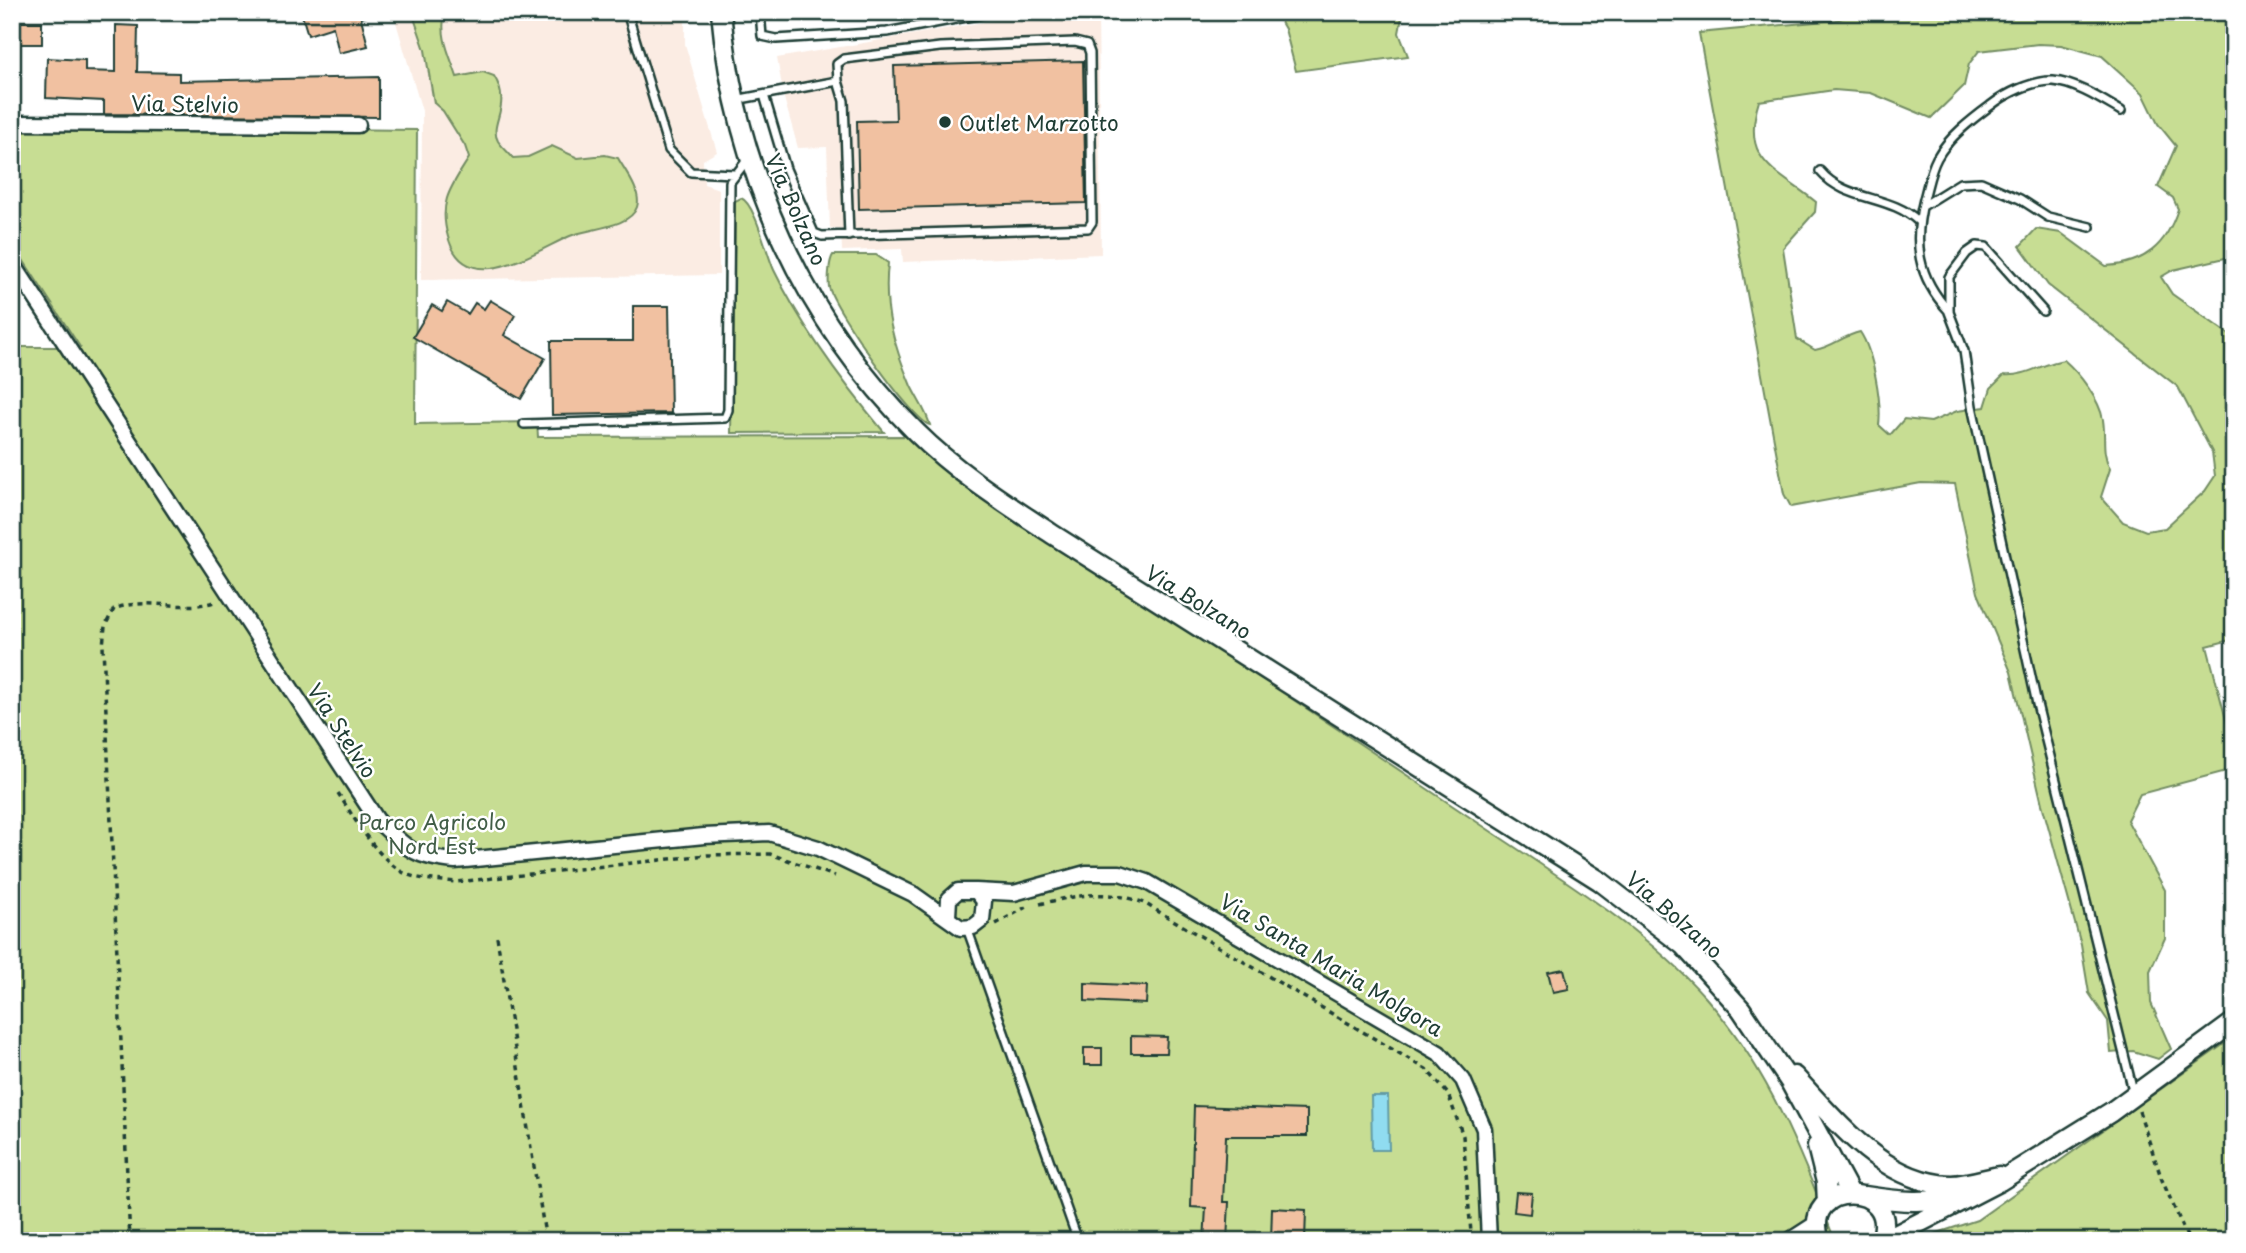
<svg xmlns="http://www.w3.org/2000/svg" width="2246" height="1253" viewBox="0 0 2246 1253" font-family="'Playpen Sans',sans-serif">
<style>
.built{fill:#fbece3}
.green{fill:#c7dd93;stroke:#738d64;stroke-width:2;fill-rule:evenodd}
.water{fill:#90dcf0;stroke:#639ca5;stroke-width:2}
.building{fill:#f1c1a1;stroke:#1f3d34;stroke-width:2}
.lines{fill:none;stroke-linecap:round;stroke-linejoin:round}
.service-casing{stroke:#1f3d34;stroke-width:12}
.minor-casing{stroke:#1f3d34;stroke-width:19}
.tertiary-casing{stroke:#1f3d34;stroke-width:23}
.path{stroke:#1f3d34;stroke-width:3.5;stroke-dasharray:5 5;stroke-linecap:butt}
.service{stroke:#fff;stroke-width:7}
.minor{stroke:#fff;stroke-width:14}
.tertiary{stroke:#fff;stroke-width:18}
.poi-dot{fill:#1f3d34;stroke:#fff;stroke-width:2.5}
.labels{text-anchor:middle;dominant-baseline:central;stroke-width:5;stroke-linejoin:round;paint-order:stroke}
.street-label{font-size:21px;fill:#1f3d34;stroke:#fff}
.poi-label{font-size:21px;fill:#1f3d34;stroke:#fff;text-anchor:start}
.park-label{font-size:21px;fill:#415d47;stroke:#fff}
</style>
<rect width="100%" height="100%" fill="#fff"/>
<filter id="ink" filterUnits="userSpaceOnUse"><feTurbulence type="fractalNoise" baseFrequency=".0143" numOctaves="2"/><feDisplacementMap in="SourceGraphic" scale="14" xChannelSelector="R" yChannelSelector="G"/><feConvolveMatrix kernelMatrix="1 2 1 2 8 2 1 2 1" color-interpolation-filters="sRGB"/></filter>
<g filter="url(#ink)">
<path class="built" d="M393,12H685V44L717,152L703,160L704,184L719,189V275L421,280L422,111Z
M1042,12H1098L1101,254L903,262L902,249L842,251L841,229L830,228L827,147L798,148L784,98L777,58Z"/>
<path class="green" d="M412,12H445C439,37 450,55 457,77L483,72L494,76C513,107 488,123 498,141C502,147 509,153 513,158L528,157L552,146L578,158L605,155L618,158C625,171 642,192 637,207C630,228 588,228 570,236C535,251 466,300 448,237C438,202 451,187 469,158L465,146L443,111L434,103L425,50Z
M1275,12H1403L1399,33L1408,56L1296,71L1285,29Z
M1862,12H2234V256L2173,270L2161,277L2172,294L2234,338V639L2207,646L2234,751V769L2140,794L2127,820L2165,890V938L2150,971L2151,1003L2171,1049L2158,1059L2133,1051L2111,1053L2108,1021L2089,993L2081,945L2042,804L2011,672L1978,593L1955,484L1921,483L1791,507L1784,494L1699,33L1836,20ZM2038,44L2061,45L2102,56L2143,93L2158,124L2176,146L2158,187L2173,198L2178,209C2166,246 2144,264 2106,266L2061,233L2036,229L2020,246L2048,285L2178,387L2212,452L2215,476L2205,491L2165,528L2146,531L2123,522L2101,497L2110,469C2101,450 2106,440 2103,420C2100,400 2079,373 2064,360C2043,363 2026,377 2004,375L1991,388L1985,407L1957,411L1931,422L1904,419L1890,435L1879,425C1882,402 1873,351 1860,332C1842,336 1833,347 1815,350L1797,339L1783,248L1815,212L1816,202C1775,169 1740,161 1759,101L1834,90L1871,93L1931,118L1964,86L1969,64L1979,51Z
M12,126L417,130L415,424L537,422L538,437L910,436C999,514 1099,575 1199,638C1292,698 1384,760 1477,822C1557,876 1641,925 1706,998C1768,1068 1802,1154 1835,1241H12V347H80L12,243Z
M741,198C755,203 767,255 774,270C802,328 843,383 884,432L731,433L735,201Z
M833,255H876L888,263C883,308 893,344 911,386C917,399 926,410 930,425C913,422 833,307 829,287C828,279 829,261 833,255Z
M2234,1037V1241H1913L1977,1220Z"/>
<path class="water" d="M1388,1096L1389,1150H1372L1371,1096Z"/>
<path class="building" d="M301,12H369L370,15L361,18L368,46L339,53L333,27L308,35Z
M12,22H42V44H12Z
M116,25L138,26L137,72L179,73V81L379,77V117L104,114V101L46,98L47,58L85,60V71L116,72Z
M1083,61L1086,203L859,209L857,121L896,120L894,66Z
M490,300L515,315L504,335L545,358L521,399L413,337L432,305L442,311L447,302L468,314L475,303L484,309Z
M633,306H669L671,413L552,415L551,341H633Z
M1564,969L1569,989L1553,992L1548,972Z
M1085,983L1147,986L1146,1004L1085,1001Z
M1131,1036L1167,1037L1166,1053H1131Z
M1084,1048H1102V1065H1084Z
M1194,1106L1307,1110V1136H1226L1223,1202H1229L1227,1241H1204L1206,1208L1191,1207Z
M1516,1192L1532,1193L1530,1214L1514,1212Z
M1272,1208L1306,1210L1305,1241H1271Z"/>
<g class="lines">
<defs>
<path id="service" d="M627,12L669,150L691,172L734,174
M760,12L762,36L776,39L887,32L993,12
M838,81L844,101L849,236
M735,100L838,81L837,64L844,59L940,47L1075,42L1087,45L1090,53L1092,222L1088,228L822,236L814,233L786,169L764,95
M1820,171C1846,202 1889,194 1918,221
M1923,206L1960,183L1981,182L2020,199L2048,217L2090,227
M1949,311C1917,277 1913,242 1924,199C1928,185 1930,171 1937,158C1948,138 1971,120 1990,106C2005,94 2033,80 2053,81C2076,83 2102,100 2121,111
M2043,311L1986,247L1977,246L1967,253L1949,277V312L1964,351L1972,406L2037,704L2134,1095
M524,424L725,418L728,410L730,182L748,159
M967,928L1078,1241"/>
<path id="minor" d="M12,123L358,125
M12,262L377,820C407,848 412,857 455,861L704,836L769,833L818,848L913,894L961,928L973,927L982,920L984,901L976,891H958L949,899L948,916
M976,891L1014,893L1086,873H1120L1147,882L1439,1053L1463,1080L1484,1129L1489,1241
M1789,1241L1817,1223"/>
<path id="tertiary" d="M721,12C735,169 804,321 916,432C956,472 1005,503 1052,534L1600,881L1683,945L1741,1009L1790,1082L1850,1193
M1794,1076C1836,1120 1883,1183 1951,1185C1966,1185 1984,1179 1999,1176
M1817,1146L1826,1182L1827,1203
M1865,1196C1897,1201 1930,1205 1960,1194
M1820,1241C1798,1179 1903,1179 1881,1241
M1884,1241L2000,1181L2111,1112L2234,1022"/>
</defs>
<use href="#service" class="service-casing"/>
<use href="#minor" class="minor-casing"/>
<use href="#tertiary" class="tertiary-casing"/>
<path class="path" d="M338,793C355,819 373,852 399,870C415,881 439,880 457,882L707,855L770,854L835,876
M1040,904C1078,895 1107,889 1144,903L1426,1069L1448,1094L1463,1136L1471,1233L1461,1241
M996,924L1026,907
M497,937L546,1241
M2139,1111L2162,1180L2189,1241
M130,1241L103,646L105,626L114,609C147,596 183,613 217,601"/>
<use href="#service" class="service"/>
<use href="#minor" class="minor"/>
<use href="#tertiary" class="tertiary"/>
</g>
</g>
<circle class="poi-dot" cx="945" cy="122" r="7"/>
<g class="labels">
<g class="street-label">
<text transform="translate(185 103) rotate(1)">Via Stelvio</text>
<text transform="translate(797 209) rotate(66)">Via Bolzano</text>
<text transform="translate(1199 601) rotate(32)">Via Bolzano</text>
<text transform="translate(343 730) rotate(57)">Via Stelvio</text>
<text transform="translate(1675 914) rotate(41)">Via Bolzano</text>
<text transform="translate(1332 964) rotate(31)">Via Santa Maria Molgora</text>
</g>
<g class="poi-label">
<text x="959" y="122">Outlet Marzotto</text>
</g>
<g class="park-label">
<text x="432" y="821">Parco Agricolo<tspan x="432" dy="24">Nord Est</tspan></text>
</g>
</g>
<rect width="2246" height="1253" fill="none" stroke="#fff" stroke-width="42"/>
<rect x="21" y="21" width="2204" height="1211" fill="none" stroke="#1f3d34" stroke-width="2.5" filter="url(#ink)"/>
</svg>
